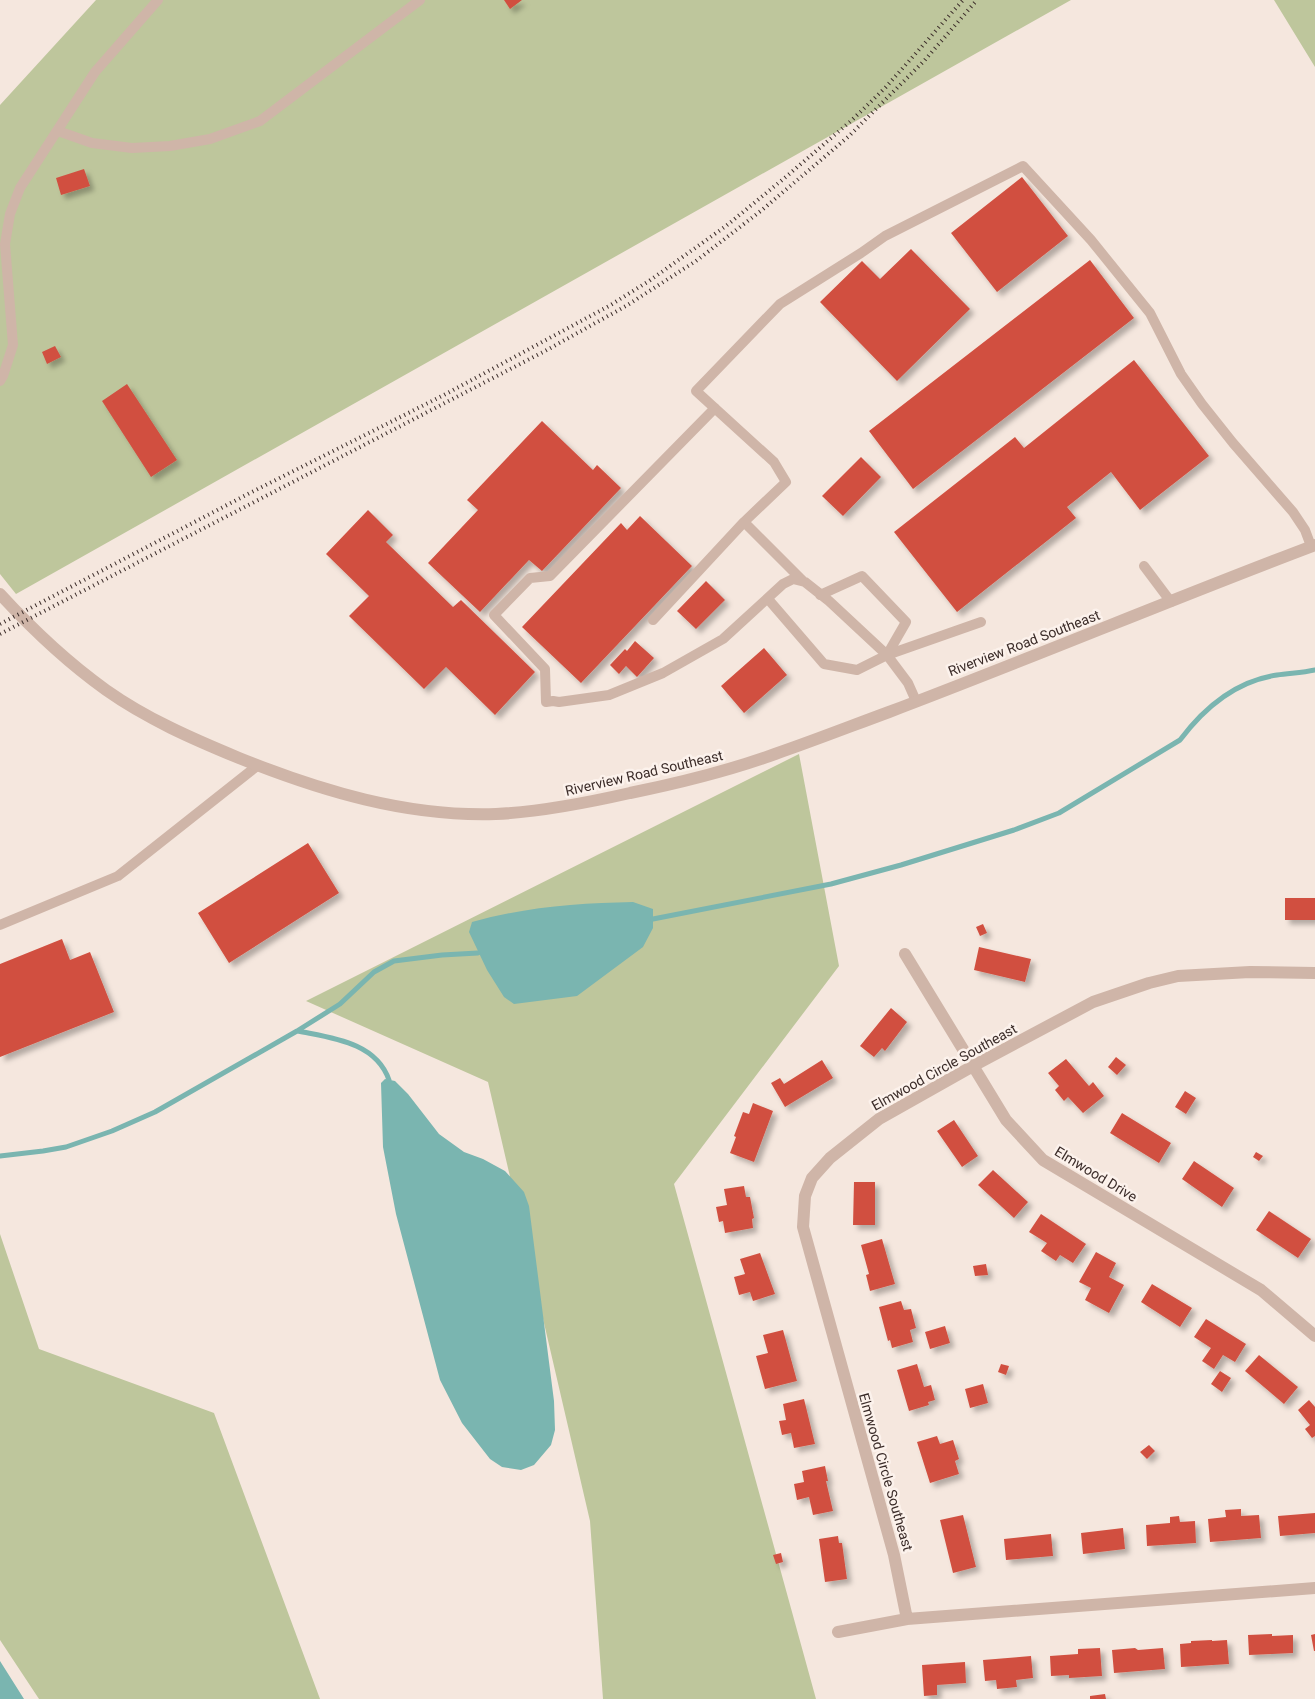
<svg xmlns="http://www.w3.org/2000/svg" width="1315" height="1699" viewBox="0 0 1315 1699" font-family="Roboto,sans-serif">
<style>
.green{fill:#bec69c}
.water{fill:#7ab5b0}
.lines{fill:none;stroke-linecap:round;stroke-linejoin:round}
.stream{stroke:#7ab5b0;stroke-width:5}
.building{fill:#d15040;filter:url(#shadow)}
.service{stroke:#cfb5a8;stroke-width:10}
.minor{stroke:#cfb5a8;stroke-width:12}
.tertiary{stroke:#cfb5a8;stroke-width:12}
.rail{stroke:#3b2c29;stroke-width:4;stroke-dasharray:1 4;stroke-linecap:butt}
.labels{text-anchor:middle;dominant-baseline:central;stroke-width:5;stroke-linejoin:round;paint-order:stroke}
.street-label{font-size:14px;fill:#3b2c29;stroke:#fcf2ec}
</style>
<defs>
<filter id="shadow"><feDropShadow dx="4.5" dy="4.5" stdDeviation="2.5" flood-color="#0004"/></filter>
</defs>
<rect width="100%" height="100%" fill="#f5e7de"/>
<path class="green" d="M96,0H1071L16,594L0,574V105Z
M1274,0H1315V67Z
M799,754L839,966L674,1184L816,1699H603L590,1521L488,1082L306,1001Z
M0,1234L39,1349L214,1413L320,1699H39L0,1640Z"/>
<path class="water" d="M633,902L653,909V928L643,947L577,996L514,1004L504,997L487,970L469,932L472,922C525,907 579,903 633,902Z
M385,1079L395,1081L408,1094L439,1134L464,1152L483,1159L505,1171L524,1192L529,1206L554,1401L555,1430L551,1445L534,1465L521,1470L502,1467L490,1459L462,1423L440,1380L396,1214L383,1147L381,1083Z
M0,1661L24,1699H0Z"/>
<g class="lines">
<path class="stream" d="M653,919L831,884L901,865L1014,830L1059,813L1180,740C1204,708 1236,681 1277,675C1289,673 1302,673 1315,670
M298,1031C332,1038 376,1042 389,1080
M0,1156L43,1151L66,1147L112,1131L155,1112L297,1031L340,1004L374,972L394,961L442,955L478,953"/>
</g>
<path class="building" d="M504,0H522L510,9Z
M84,169L90,186L61,195L56,178Z
M1022,177L1068,236L997,292L951,233Z
M911,249L970,309L897,381L820,302L862,261L880,279Z
M1090,260L1134,318L913,489L869,431Z
M55,346L61,357L47,364L42,352Z
M1134,360L1209,456L1140,510L1111,472L1067,507L1076,518L957,612L894,532L1015,437L1024,448Z
M127,384L177,460L151,477L102,401Z
M542,421L593,470L597,465L621,488L542,571L529,560L480,612L428,563L478,510L467,500Z
M861,457L881,477L843,516L822,496Z
M368,510L393,535L386,542L453,607L461,600L535,672L495,715L446,667L424,689L349,616L369,596L326,554Z
M640,516L692,566L581,683L522,627L621,523L627,530Z
M706,581L725,600L696,629L677,611Z
M635,641L654,658L637,677L626,666L619,674L610,665L625,649L627,651Z
M764,648L787,675L744,713L721,686Z
M308,843L339,893L229,963L198,913Z
M1285,898H1315V920H1285Z
M983,924L987,933L980,936L976,927Z
M62,939L70,960L90,952L114,1012L0,1057V964Z
M979,947L1031,959L1025,982L974,970Z
M891,1008L907,1022L885,1051L882,1048L874,1057L860,1046Z
M1116,1057L1126,1065L1117,1075L1108,1067Z
M1066,1059L1089,1086L1093,1082L1104,1096L1083,1113L1068,1097L1064,1101L1055,1090L1059,1086L1048,1073Z
M822,1060L833,1078L785,1107L771,1083L780,1078L784,1084Z
M1185,1091L1196,1098L1186,1114L1175,1107Z
M753,1103L773,1111L754,1162L730,1153L736,1137L734,1136L743,1112L749,1114Z
M1122,1113L1171,1143L1159,1163L1110,1133Z
M954,1120L978,1156L962,1167L937,1131Z
M1256,1152L1263,1156L1259,1161L1253,1157Z
M1194,1161L1234,1188L1222,1207L1182,1179Z
M993,1170L1028,1202L1014,1218L978,1185Z
M854,1182H875V1225H853Z
M744,1186L746,1197H750L754,1218L752,1219L753,1228L725,1233L723,1221L719,1222L716,1207L727,1205L724,1189Z
M1269,1211L1311,1239L1298,1258L1256,1230Z
M1041,1214L1086,1244L1073,1263L1060,1255L1056,1261L1041,1251L1047,1243L1029,1232Z
M882,1239L895,1284L870,1291L866,1275L869,1274L861,1245Z
M1096,1252L1116,1263L1109,1277L1124,1285L1109,1313L1085,1300L1091,1288L1079,1282Z
M760,1253L775,1294L753,1301L750,1292L739,1295L734,1277L745,1274L740,1259Z
M986,1264L988,1275L975,1276L973,1266Z
M1152,1284L1192,1308L1180,1327L1141,1302Z
M901,1301L904,1310L911,1309L916,1328L910,1330L913,1342L892,1348L890,1340L888,1341L879,1307Z
M1206,1319L1246,1344L1235,1362L1223,1355L1214,1369L1202,1361L1211,1348L1194,1337Z
M945,1326L950,1343L930,1349L925,1332Z
M783,1330L797,1381L765,1389L756,1356L768,1353L763,1335Z
M1259,1355L1298,1387L1284,1404L1245,1371Z
M917,1364L924,1387L931,1385L935,1400L928,1402L929,1405L909,1411L897,1370Z
M1001,1364L1009,1366L1006,1375L998,1372Z
M1220,1371L1231,1378L1222,1392L1211,1384Z
M983,1384L988,1403L970,1408L965,1389Z
M804,1399L815,1444L794,1448L791,1433L782,1435L779,1421L786,1420L783,1404Z
M1309,1400L1315,1407V1436L1312,1438L1305,1429L1310,1425L1298,1410Z
M937,1436L940,1444L953,1440L959,1459L955,1461L959,1474L930,1483L917,1442Z
M1149,1445L1155,1451L1147,1459L1140,1452Z
M825,1466L828,1481H826L833,1511L813,1515L809,1497L797,1500L794,1484L804,1482L802,1471Z
M1241,1509V1516L1259,1515L1261,1538L1210,1542L1208,1519L1226,1517L1225,1510Z
M1315,1513V1533L1280,1536L1278,1516Z
M963,1515L976,1567L953,1573L940,1520Z
M1179,1516L1180,1522L1195,1521L1196,1543L1147,1546L1146,1525L1170,1523V1517Z
M1123,1528L1125,1549L1083,1554L1081,1533Z
M1051,1534L1053,1556L1006,1560L1004,1539Z
M838,1536L839,1543H842L847,1579L825,1582L819,1539Z
M781,1553L783,1562L776,1564L773,1555Z
M1272,1634V1636L1293,1635V1653L1249,1655L1248,1635Z
M1315,1634V1651H1314L1311,1635Z
M1212,1640V1641L1227,1640L1229,1664L1181,1667L1180,1644L1191,1643V1641Z
M1100,1648L1102,1676L1069,1678V1675L1051,1676L1050,1656L1078,1654V1649Z
M1135,1648L1138,1650L1163,1648L1165,1669L1114,1673L1112,1650Z
M1031,1656L1033,1678L1016,1680L1017,1687L997,1689L996,1680L985,1681L983,1660Z
M965,1662L966,1683L937,1685V1695L924,1696L922,1665Z
M1105,1694L1106,1699H1090V1696Z"/>
<g class="lines">
<path class="service" d="M58,131L92,143L132,148L170,146L210,139L260,121L420,0
M0,381L3,376L13,345L5,244L10,214L20,188L95,72L158,0
M715,408L550,576L530,578L494,615L545,669L546,702L553,701L559,702L609,695L663,673L723,639L783,584L793,579L805,582L829,601L887,655L908,683L916,701
M744,522L786,482L774,462L696,391L780,304L861,253L885,236L1023,166L1091,240L1150,313L1181,374L1202,404L1233,443L1293,512L1305,530L1311,546
M1144,566L1171,602
M820,595L862,576L906,622L887,655
M768,599L824,664L857,670L887,655L981,622
M653,620L744,522L803,581
M0,925L118,876L257,766"/>
<path class="minor" d="M905,954L1006,1120L1043,1160L1261,1290L1315,1336
M907,1619L894,1555L803,1227L805,1196L812,1178L830,1158L879,1119L973,1066L1093,1002L1149,983L1178,976L1250,972L1315,973
M838,1632L907,1619L1315,1588"/>
<path class="tertiary" d="M0,594C32,629 67,662 106,690C147,719 193,739 239,758C321,791 407,817 496,814C541,812 586,803 630,793C679,783 728,771 775,754C813,741 851,726 889,712C1032,658 1172,599 1315,545"/>
<path class="rail" d="M0,624L248,494L442,396L609,306L649,281L726,226L787,176L852,120L886,87L963,0
M0,634L545,351L626,306L696,261L762,210L848,137L924,61L977,0"/>
</g>
<g class="labels">
<g class="street-label">
<text transform="translate(1024 643) rotate(-21)">Riverview Road Southeast</text>
<text transform="translate(644 773) rotate(-13)">Riverview Road Southeast</text>
<text transform="translate(944 1067) rotate(-29)">Elmwood Circle Southeast</text>
<text transform="translate(1096 1174) rotate(31)">Elmwood Drive</text>
<text transform="translate(886 1472) rotate(74)">Elmwood Circle Southeast</text>
</g>
</g>
</svg>
